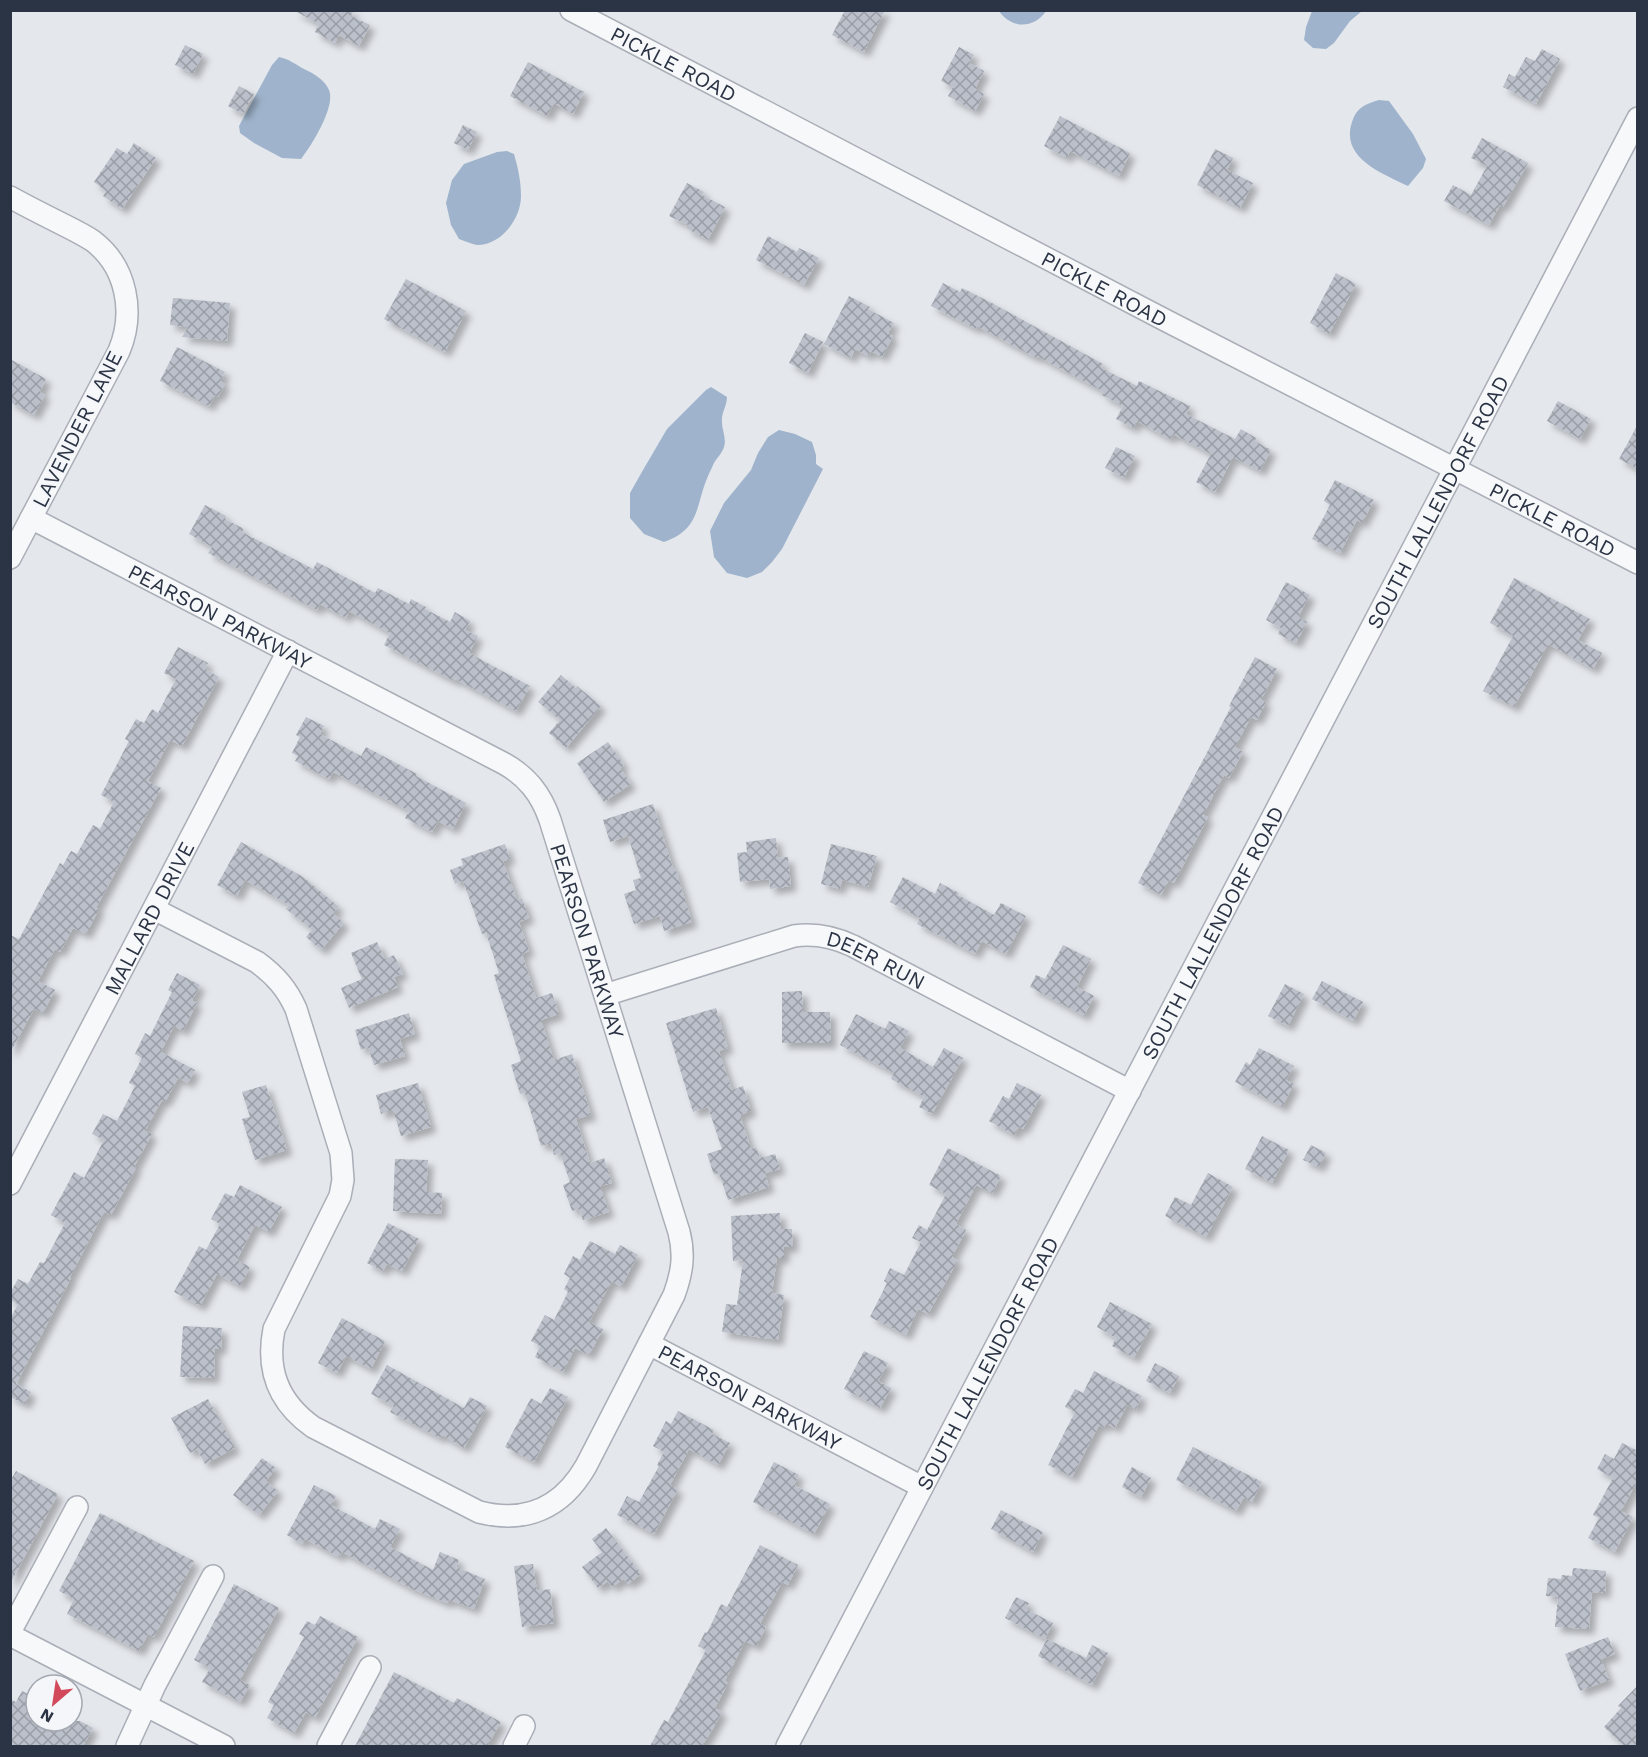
<svg xmlns="http://www.w3.org/2000/svg" width="1648" height="1757" viewBox="0 0 1648 1757" font-family="'Work Sans',sans-serif">
<style>
.water{fill:#9fb4cc}
.building{fill:url(#building-cross-hatch);filter:url(#shadow)}
.lines{fill:none;stroke-linecap:round;stroke-linejoin:round}
.minor-casing{stroke:#a9aeb7;stroke-width:24}
.minor{stroke:#f7f8fa;stroke-width:21}
.labels{text-anchor:middle;dominant-baseline:central;stroke-width:4.5;stroke-linejoin:round;paint-order:stroke}
.street-label{font-size:21px;fill:#2b3445;stroke:#f4f6f9}
</style>
<defs>
<pattern id="building-cross-hatch" width="8" height="8" patternUnits="userSpaceOnUse" patternTransform="scale(1.5)"><rect width="8" height="8" fill="#bbc0ca"/><path d="M0 0l8 8M0 8l8-8" fill="none" stroke="#989da6"/></pattern>
<filter id="shadow"><feDropShadow dx="5.5" dy="5.5" stdDeviation="3" flood-color="#0004"/></filter>
</defs>
<rect width="100%" height="100%" fill="#e4e7ec"/>
<path class="water" d="M999,11H1046C1034,29 1011,29 999,11Z
M1312,11V10L1362,11L1350,21L1334,43L1326,49L1313,48L1304,40L1306,27Z
M279,57C289,59 295,64 304,69C313,73 325,80 329,90C336,107 311,146 301,159L282,158L254,143L240,133L239,126L272,65Z
M1379,100L1389,101L1413,134L1426,159L1423,168L1408,186C1382,173 1340,158 1352,122C1356,108 1365,104 1379,100Z
M507,151L514,154C518,168 521,181 521,196C521,218 502,245 477,245C472,244 465,241 459,239L451,225L446,203L452,180L464,164L497,152Z
M711,387L727,397C727,405 722,412 722,419C721,429 727,438 724,447C722,453 717,458 714,463C712,467 710,472 708,476C695,506 701,529 664,542L644,534L630,518V493L643,470L667,429L706,390Z
M779,430L795,434L812,442L816,455V464L823,469L782,549L772,562L762,572L747,578L727,573L714,557L710,531L724,503L751,470L758,453L768,437Z"/>
<path class="building" d="M293,10H354L351,16L370,25L359,46L339,35L335,43L315,32L319,24Z
M845,10H885L864,52L832,35Z
M185,45L203,54L193,74L175,65Z
M959,47L974,55L969,63L984,71L975,89L984,94L975,111L948,96L953,87L941,81Z
M1542,49L1560,59L1536,104L1503,87L1509,74L1515,77L1526,57L1535,61Z
M528,62L584,92L573,114L554,103L547,116L510,96Z
M239,86L254,94L243,114L228,106Z
M1060,116L1130,153L1119,176L1070,151L1067,158L1044,146Z
M463,125L477,132L468,150L454,143Z
M1482,138L1528,163L1503,207L1500,205L1489,225L1444,201L1453,185L1471,195L1487,166L1471,158Z
M134,143L156,158L122,209L103,196L106,191L94,182L117,148L127,154Z
M1215,149L1233,158L1227,170L1253,183L1240,208L1197,185Z
M687,183L704,192L702,195L725,207L708,240L686,228L688,225L669,216Z
M768,236L797,252L799,248L819,258L804,285L756,260Z
M1336,273L1356,284L1329,334L1310,323Z
M406,279L466,311L445,352L384,319Z
M943,283L960,292L962,288L990,302L1103,364L1101,368L1137,386L1139,381L1190,406L1186,414L1235,439L1241,429L1256,438L1255,441L1271,450L1260,471L1233,457L1215,492L1196,482L1211,454L1173,434L1170,439L1137,421L1133,428L1116,419L1123,406L1102,395L1104,392L1037,356L1036,358L977,326L976,329L931,306Z
M849,296L870,307L868,309L894,323L888,333L893,336L882,357L871,351L868,356L855,349L851,358L824,344Z
M173,298L230,303L227,341L182,337L188,327L170,325Z
M805,333L823,342L808,373L789,363Z
M177,347L225,372L220,381L225,384L218,397L215,395L209,406L160,381Z
M10,359L46,379L40,392L45,395L34,415L10,402Z
M1558,401L1591,419L1580,439L1547,421Z
M1638,424V469L1619,459Z
M1116,447L1135,456L1124,478L1105,468Z
M1335,480L1374,500L1362,523L1357,520L1340,553L1312,539L1330,505L1324,501Z
M205,505L226,516L225,519L244,529L242,532L313,569L317,562L375,593L378,588L409,604L411,599L426,607L425,609L450,622L455,612L470,621L465,630L478,636L469,653L530,686L516,711L455,679L454,681L384,645L390,633L349,611L346,618L320,604L317,610L208,553L212,547L189,534Z
M1514,578L1590,619L1578,640L1602,653L1593,669L1548,644L1514,707L1483,691L1513,636L1490,623Z
M1286,582L1310,595L1298,617L1307,622L1296,643L1278,634L1281,628L1266,620Z
M178,647L208,663L205,669L219,677L182,746L170,740L148,781L161,788L96,908L99,909L86,934L73,928L60,952L55,949L38,981L55,990L43,1013L34,1009L10,1053V935L19,939L60,863L63,865L71,851L77,854L93,825L100,829L114,802L101,795L129,741L125,739L136,719L144,723L152,709L158,713L176,679L164,673Z
M1255,657L1277,669L1261,700L1266,702L1257,720L1251,717L1235,747L1243,752L1229,778L1224,775L1203,815L1208,817L1174,883L1169,880L1161,895L1138,883L1231,707L1229,706Z
M561,675L576,688L577,686L601,706L566,748L549,733L560,720L538,702Z
M306,717L324,726L320,734L361,756L366,747L417,774L416,776L466,803L453,829L438,821L432,832L405,818L409,811L333,772L329,779L295,761L298,756L292,753L300,737L296,735Z
M608,742L624,765L620,768L631,784L604,802L577,763Z
M653,804L673,868L675,867L692,922L664,931L660,916L634,924L624,894L636,890L633,880L641,878L628,836L610,842L603,820Z
M776,838L778,858L788,857L791,886L770,889L769,879L740,882L737,853L747,852L746,842Z
M241,842L303,877L339,907L333,913L344,923L321,950L306,937L312,930L286,909L289,905L245,880L237,896L217,885Z
M505,844L510,859L503,861L517,900L522,898L529,918L519,922L529,951L522,954L536,998L552,993L559,1014L541,1020L554,1060L572,1054L591,1115L576,1119L590,1163L604,1158L612,1183L600,1186L609,1212L583,1220L579,1209L572,1211L563,1185L570,1182L560,1153L554,1155L551,1143L541,1146L525,1093L520,1094L511,1065L521,1061L494,975L499,973L486,933L482,934L463,881L455,884L450,870L463,865L461,859Z
M831,844L877,856L868,887L842,880L840,889L821,884Z
M903,877L935,894L940,883L959,893L958,895L994,915L1001,903L1026,916L1006,954L982,941L975,954L917,924L920,918L890,902Z
M377,942L385,959L394,955L403,974L394,977L398,987L349,1008L341,988L362,979L351,953Z
M1063,945L1091,959L1077,987L1094,996L1084,1016L1030,987L1036,975L1045,979Z
M177,973L200,985L192,1001L197,1003L183,1031L174,1026L161,1052L195,1070L188,1083L178,1078L165,1102L162,1100L145,1131L152,1134L134,1167L136,1168L111,1215L104,1212L70,1277L71,1278L16,1384L31,1392L25,1404L10,1397V1319L18,1304L10,1300V1293L18,1279L28,1284L40,1262L44,1263L65,1223L51,1215L74,1172L84,1178L104,1140L92,1134L103,1114L117,1121L135,1086L129,1083L142,1058L135,1054L145,1033L150,1036L172,992L168,990Z
M1322,981L1363,1002L1353,1021L1312,999Z
M1285,984L1304,994L1288,1026L1268,1016Z
M802,991L803,1012H830L831,1043H782V992Z
M716,1008L728,1048L719,1051L732,1090L743,1086L751,1111L740,1115L751,1149L756,1147L760,1158L775,1154L780,1169L765,1173L769,1187L728,1200L719,1173L714,1175L707,1154L722,1149L708,1107L693,1112L666,1023Z
M409,1013L415,1034L400,1039L405,1056L374,1065L368,1047L361,1050L355,1030Z
M856,1014L885,1029L889,1021L909,1031L900,1048L933,1067L944,1048L963,1058L932,1114L919,1107L924,1097L891,1079L894,1073L840,1045Z
M1259,1048L1294,1066L1286,1080L1294,1084L1282,1107L1235,1082L1246,1062L1250,1065Z
M418,1083L431,1127L401,1136L393,1110L381,1114L376,1095Z
M1017,1083L1041,1095L1023,1129L1019,1127L1014,1135L989,1121L1003,1096L1009,1099Z
M266,1085L287,1150L255,1160L242,1119L250,1117L242,1092Z
M1262,1136L1289,1150L1272,1183L1245,1169Z
M1311,1145L1326,1153L1319,1167L1303,1160Z
M948,1148L1001,1176L992,1193L976,1185L956,1224L966,1230L952,1257L958,1260L928,1314L918,1309L906,1335L870,1317L887,1283L884,1281L890,1268L904,1275L921,1242L912,1238L919,1225L927,1230L946,1194L929,1185Z
M395,1159L428,1160L426,1192L442,1193L441,1214L393,1211Z
M1208,1173L1233,1187L1206,1237L1165,1216L1175,1197L1191,1205Z
M240,1185L282,1207L269,1232L255,1225L237,1260L250,1267L240,1286L217,1274L200,1306L174,1292L199,1246L206,1250L220,1224L211,1219L225,1193L234,1197Z
M780,1213L781,1229H792L793,1247H784V1258H777L772,1293L784,1295L778,1340L722,1332L726,1304L737,1305L743,1260L733,1261L731,1216Z
M388,1223L419,1239L402,1271L387,1264L383,1271L367,1263Z
M590,1241L615,1254L620,1245L638,1255L621,1287L612,1281L589,1322L603,1329L589,1355L575,1348L563,1372L535,1357L540,1346L531,1341L545,1315L554,1320L568,1292L564,1289L570,1278L564,1274L573,1256L580,1260Z
M1110,1302L1152,1324L1134,1358L1112,1346L1116,1338L1097,1327Z
M342,1318L385,1341L371,1369L346,1356L337,1373L318,1363Z
M183,1326L222,1328L221,1349H215L214,1378L180,1377Z
M864,1351L888,1363L878,1381L891,1388L880,1408L844,1389Z
M1155,1363L1179,1376L1170,1393L1146,1381Z
M387,1365L464,1408L470,1397L487,1406L464,1448L442,1435L440,1438L390,1412L394,1406L371,1394Z
M1094,1371L1142,1396L1136,1409L1127,1405L1115,1428L1106,1423L1104,1428L1099,1425L1072,1477L1048,1465L1075,1412L1065,1407L1075,1389L1083,1393Z
M550,1388L568,1397L534,1462L505,1447L531,1398L541,1404Z
M208,1399L235,1448L205,1464L197,1449L190,1453L171,1418Z
M678,1411L714,1430L712,1434L730,1443L718,1465L689,1449L670,1485L678,1489L654,1534L617,1515L627,1496L639,1502L659,1466L657,1465L664,1452L653,1446L666,1421L671,1424Z
M1622,1443L1638,1451V1480L1621,1511L1633,1517L1615,1552L1588,1538L1599,1518L1593,1515L1613,1478L1597,1469L1605,1454L1614,1459Z
M1193,1447L1262,1482L1252,1502L1244,1497L1236,1511L1176,1480Z
M262,1458L276,1468L266,1481L278,1491L259,1515L233,1495Z
M774,1462L799,1475L794,1485L830,1504L814,1534L753,1502Z
M1132,1467L1151,1478L1141,1497L1122,1487Z
M16,1471L58,1494L10,1584V1481Z
M314,1485L336,1496L331,1505L375,1529L380,1519L400,1529L390,1547L433,1570L440,1552L459,1560L456,1567L485,1579L474,1609L449,1600L447,1603L412,1589L342,1552L339,1557L305,1539L302,1544L287,1535Z
M1001,1510L1043,1532L1033,1552L991,1529Z
M100,1513L194,1561L154,1637L148,1634L139,1651L67,1614L74,1599L59,1591Z
M606,1528L641,1574L628,1584L624,1579L612,1587L608,1581L598,1588L582,1567L602,1552L592,1539Z
M760,1545L798,1565L788,1585L782,1582L760,1624L766,1627L756,1646L745,1641L725,1681L728,1683L715,1708L722,1712L712,1730L702,1746H650L664,1720L668,1722L706,1650L698,1646L705,1632L707,1633L721,1604L727,1607Z
M533,1564L537,1591L550,1589L554,1623L522,1627L514,1566Z
M1573,1568L1606,1571L1605,1593L1592,1592L1589,1629L1555,1627L1558,1597L1546,1596L1548,1578L1561,1579L1562,1575L1572,1576Z
M234,1584L279,1608L240,1680L250,1685L240,1702L202,1682L210,1668L194,1660Z
M1016,1597L1029,1603L1026,1609L1053,1623L1045,1639L1005,1618Z
M320,1616L358,1637L315,1718L306,1712L294,1733L267,1718L274,1705L268,1702L304,1637L299,1634L307,1621L315,1625Z
M1608,1637L1615,1654L1601,1659L1609,1680L1580,1691L1565,1654Z
M1047,1639L1086,1658L1092,1645L1108,1653L1092,1685L1038,1656Z
M394,1672L454,1703L457,1698L501,1722L487,1746H355Z
M1638,1685V1746H1624L1604,1727L1621,1708L1618,1706Z
M22,1691L36,1698V1721H80L93,1728L83,1746H10V1699L16,1702Z"/>
<g class="lines">
<defs>
<g id="minor">
<path id="s1" d="M571,10L1163,319L1638,563"/>
<path d="M10,197C28,207 46,216 64,225C74,230 84,235 93,241C127,267 135,313 119,351L10,558"/>
<path id="s2" d="M31,518L503,763C527,776 541,794 550,820L679,1232C685,1255 682,1273 674,1295L586,1466C562,1508 526,1524 479,1512L313,1427C278,1402 266,1370 274,1329L340,1196L343,1180L341,1153L296,1009C287,989 276,976 257,962L154,909"/>
<path id="s3" d="M605,995L794,936C816,933 834,937 853,946L1130,1091"/>
<path id="s4" d="M10,1184L288,651"/>
<path id="s5" d="M649,1344L922,1487"/>
<path d="M10,1632L77,1507"/>
<path d="M10,1635L224,1746"/>
<path d="M127,1746L155,1685L213,1576"/>
<path d="M328,1746L370,1667"/>
<path d="M514,1746L524,1726"/>
<path id="s6" d="M787,1746L1638,118"/>
</g>
</defs>
<use href="#minor" class="minor-casing"/>
<use href="#minor" class="minor"/>
</g>
<g class="labels">
<g class="street-label">
<text stroke="none"><textPath href="#s1" startOffset="116">PICKLE ROAD</textPath></text>
<text stroke="none"><textPath href="#s1" startOffset="602">PICKLE ROAD</textPath></text>
<text transform="translate(77 429) rotate(-63)">LAVENDER LANE</text>
<text stroke="none"><textPath href="#s6" startOffset="1404">SOUTH LALLENDORF ROAD</textPath></text>
<text stroke="none"><textPath href="#s1" startOffset="1106">PICKLE ROAD</textPath></text>
<text stroke="none"><textPath href="#s2" startOffset="213">PEARSON PARKWAY</textPath></text>
<text stroke="none"><textPath href="#s4" startOffset="300">MALLARD DRIVE</textPath></text>
<text stroke="none"><textPath href="#s6" startOffset="918">SOUTH LALLENDORF ROAD</textPath></text>
<text stroke="none"><textPath href="#s2" startOffset="734">PEARSON PARKWAY</textPath></text>
<text stroke="none"><textPath href="#s3" startOffset="285">DEER RUN</textPath></text>
<text stroke="none"><textPath href="#s6" startOffset="432">SOUTH LALLENDORF ROAD</textPath></text>
<text stroke="none"><textPath href="#s5" startOffset="114">PEARSON PARKWAY</textPath></text>
</g>
</g>
<rect width="1648" height="1757" fill="none" stroke="#2b3445" stroke-width="24"/>
<g transform="translate(54 1703) rotate(209)"><circle r="28" fill="#f4f6f9" stroke="#a4a8b1" stroke-width="1.5"/>
<path d="M0-4.5L10 22L0 15L-10 22Z" fill="#d1495b"/>
<text y="-9" font-size="16" font-weight="bold" text-anchor="middle" fill="#2b3445">N</text>
</g>
</svg>
